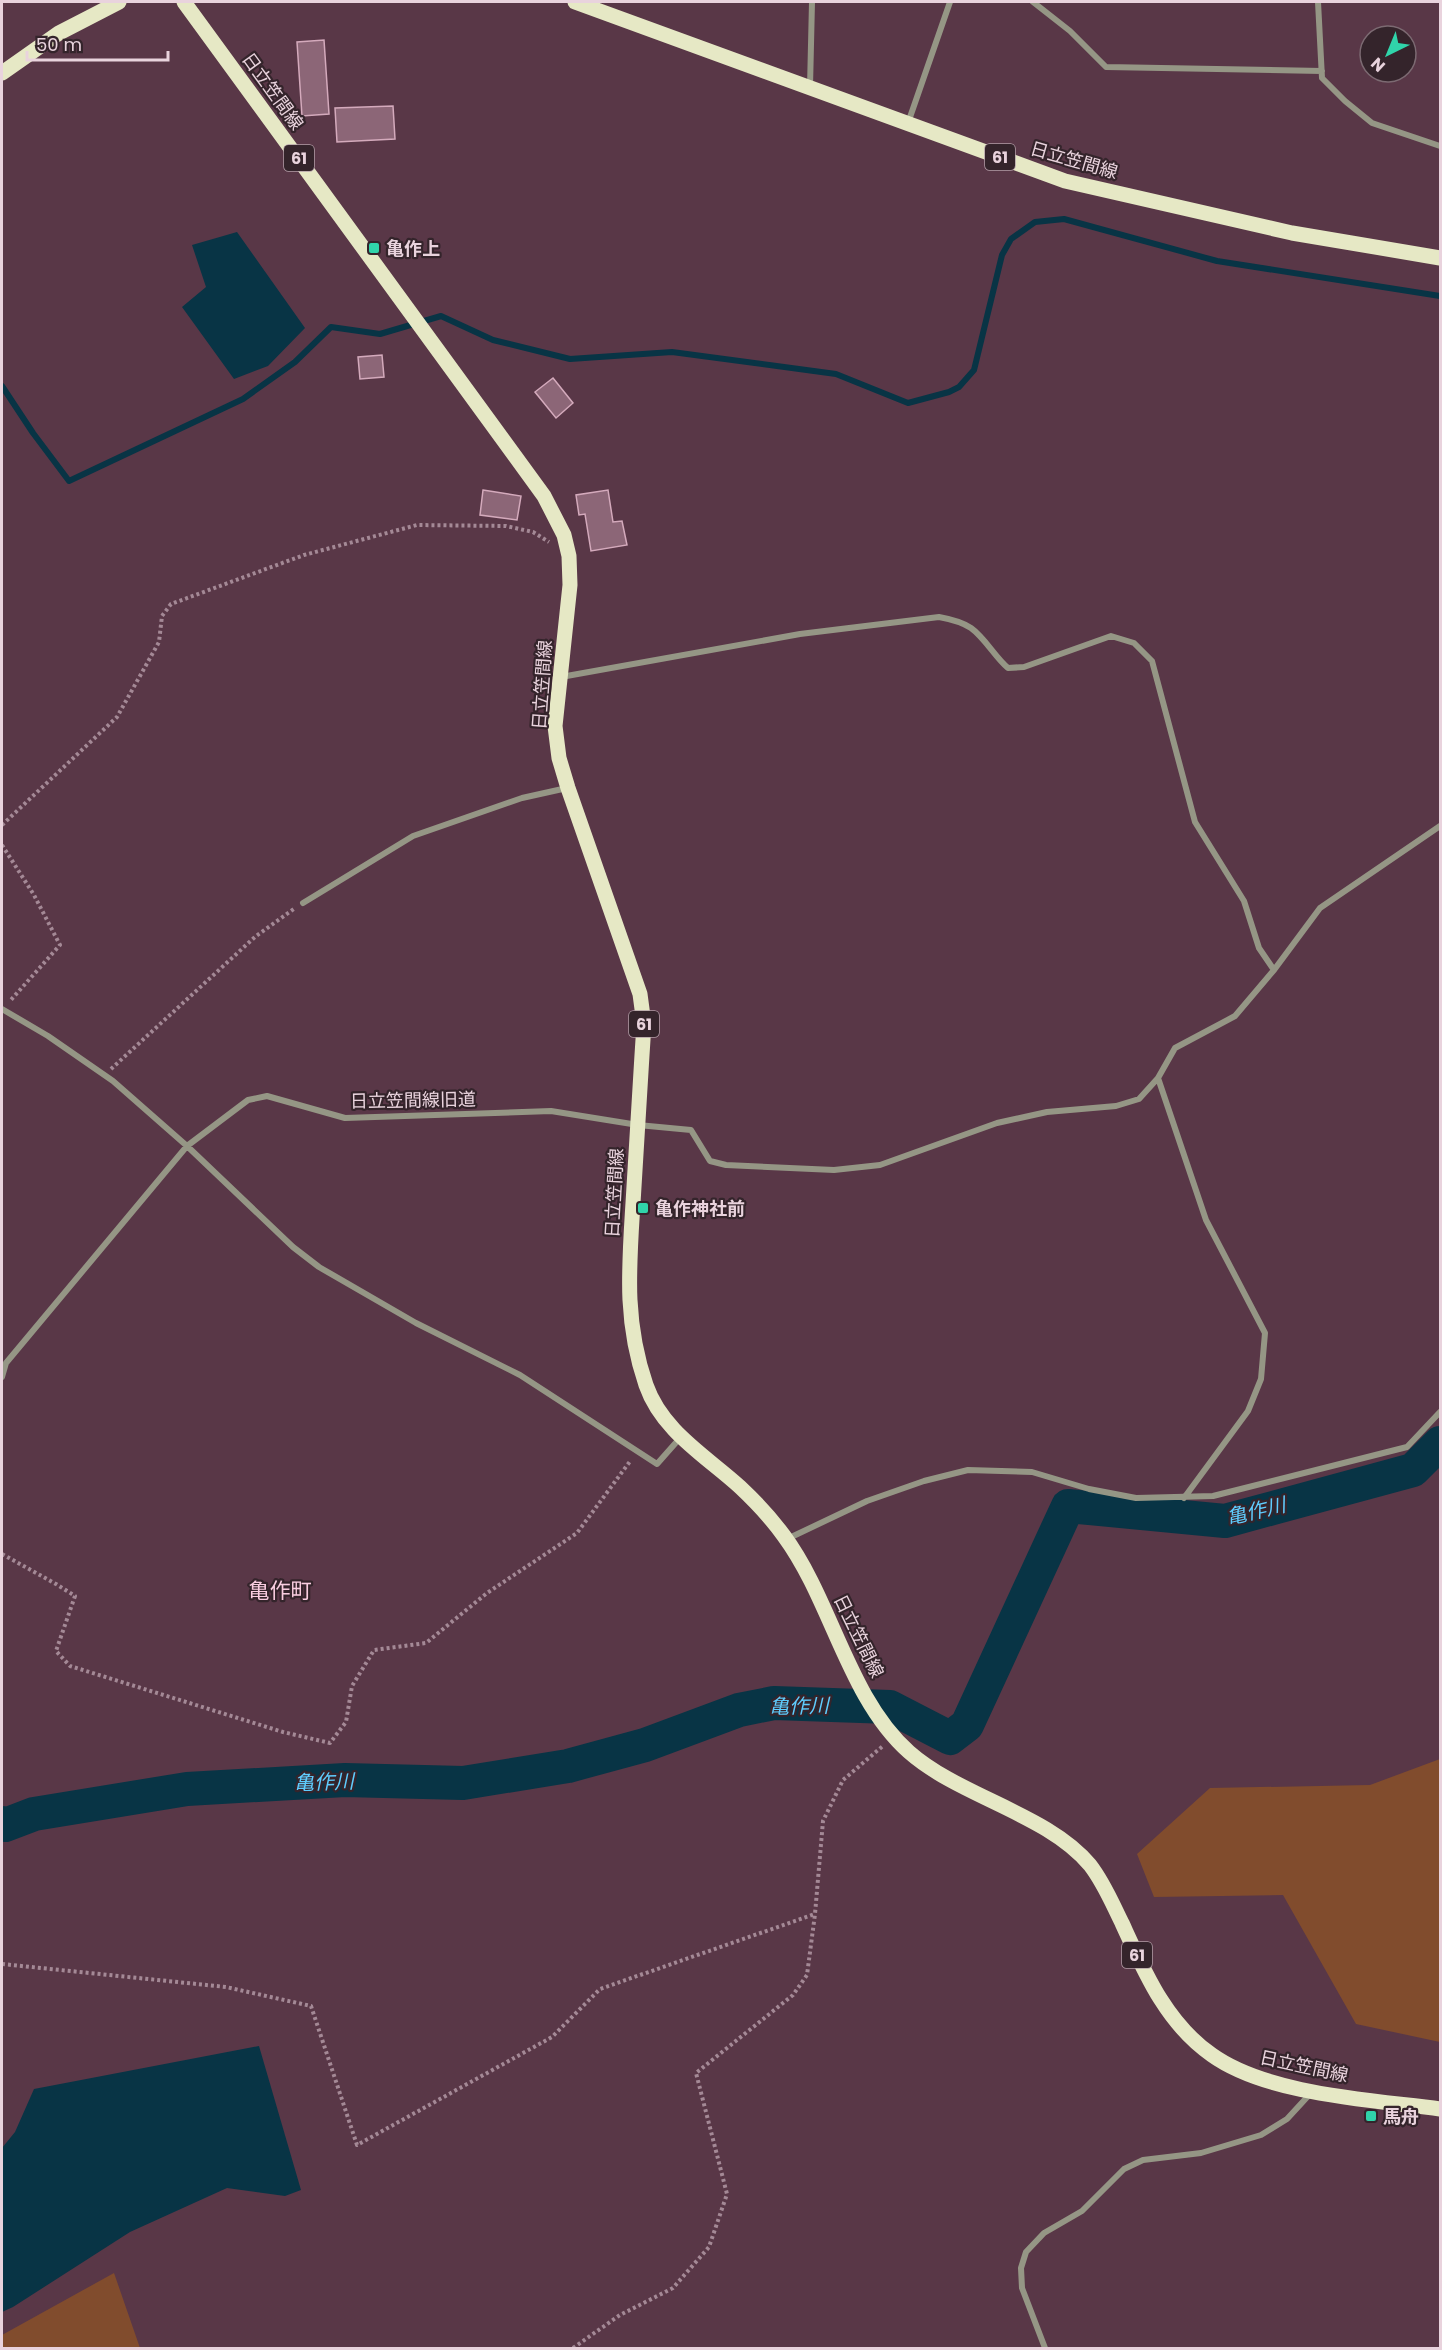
<svg xmlns="http://www.w3.org/2000/svg" width="1442" height="2350" viewBox="0 0 1442 2350" font-family="Poppins,'Noto Sans JP',sans-serif">
<style>
.green{fill:#814c2d}
.water{fill:#083445}
.lines{fill:none;stroke-linecap:round;stroke-linejoin:round}
.stream{stroke:#083445;stroke-width:6}
.river{stroke:#083445;stroke-width:34}
.building{fill:#8c6677;stroke:#d4aabc;stroke-width:1.5}
.path{stroke:#a48996;stroke-width:4;stroke-dasharray:3 3;stroke-linecap:butt}
.minor{stroke:#959685;stroke-width:6}
.primary{stroke:#e6e8c5;stroke-width:15}
.poi-dot{fill:#30d4aa;stroke:#34242b;stroke-width:2}
.labels{text-anchor:middle;dominant-baseline:central;stroke-width:4.5;stroke-linejoin:round;paint-order:stroke}
.shield{fill:#34242b;stroke:#b39ea8;stroke-width:1.5}
.shield-label{font-size:16px;font-weight:bold;fill:#e9d3dd}
.street-label{font-size:18px;fill:#e9d3dd;stroke:#34242b}
.poi-label{font-size:18px;font-weight:bold;fill:#e9d3dd;stroke:#34242b;text-anchor:start}
.water-label{font-size:20px;font-style:italic;fill:#5fcdfe;stroke:#34242b}
.quarter-label{font-size:21px;fill:#f9cde0;stroke:#34242b}
</style>
<rect width="100%" height="100%" fill="#593747"/>
<path class="green" d="M1440,1759V2042L1356,2024L1283,1895L1154,1897L1137,1854L1210,1788L1370,1785Z
M114,2273L140,2348H2V2335Z"/>
<path class="water" d="M237,232L305,328L268,366L234,379L182,307L206,287L192,245Z
M259,2046L301,2190L285,2196L227,2188L130,2232L13,2307L2,2312V2148L15,2132L34,2089Z"/>
<g class="lines">
<path class="stream" d="M2,386L33,433L69,481L243,399L295,362L331,327L380,334L441,316L493,340L570,359L672,352L836,374L908,403L949,392L959,387L974,370L1002,255L1011,239L1035,222L1064,219L1217,261L1440,296"/>
<path class="river" d="M2,1823L5,1825L34,1814L187,1789L345,1780L463,1783L568,1766L645,1745L739,1710L774,1703L890,1707L950,1738L967,1725L1068,1506L1225,1521L1413,1470L1440,1443"/>
</g>
<path class="building" d="M324,40L329,114L302,116L297,42Z
M393,106L395,139L337,142L335,108Z
M382,355L384,377L360,379L358,357Z
M553,378L573,403L556,418L535,392Z
M483,490L521,496L517,520L480,515Z
M608,490L613,522L622,521L627,545L591,551L585,514L579,515L576,495Z"/>
<g class="lines">
<path class="path" d="M2,825L117,717L159,642L162,616L171,604L304,555L417,525L506,526L533,532L549,542
M2,845L34,895L60,945L10,1001
M111,1069L256,936L295,908
M2,1554L56,1584L75,1596L56,1651L70,1666L283,1732L330,1743L346,1722L352,1686L374,1650L426,1643L487,1593L577,1533L631,1460
M2,1964L226,1987L311,2006L357,2145L552,2037L600,1989L815,1914
M573,2348L620,2315L673,2288L709,2247L727,2194L696,2073L793,1995L807,1975L815,1914L823,1821L843,1780L884,1745"/>
<path class="minor" d="M1033,2L1070,31L1106,67L1322,71
M1318,2L1322,78L1345,101L1372,123L1440,146
M810,87L812,2
M908,123L950,2
M561,677L800,634L939,617C950,619 962,622 971,628C985,638 995,657 1008,668L1024,667L1111,636L1134,643L1152,661L1195,822L1244,901L1259,948L1274,970
M303,903L413,836L522,798L567,788
M2,1009L48,1036L113,1081L187,1146L248,1100L267,1096L345,1118L551,1111L638,1125L691,1130L710,1161L726,1165L834,1170L880,1165L997,1123L1047,1112L1116,1106L1139,1099L1158,1078L1175,1048L1235,1016L1274,970L1320,908L1440,826
M1158,1078L1206,1220L1265,1333L1261,1379L1248,1411L1184,1498
M2,1377L6,1363L187,1146L293,1247L319,1267L416,1323L520,1375L657,1464L680,1438
M787,1539L867,1501L924,1481L968,1470L1032,1472L1089,1489L1136,1498L1213,1496L1407,1447L1440,1412
M1045,2348L1022,2288L1021,2268L1026,2252L1044,2233L1082,2211L1124,2169L1143,2160L1201,2153L1261,2135L1287,2119L1310,2094"/>
<path class="primary" d="M184,2L544,496L564,535L569,556L570,585L555,726L559,758L568,788L640,994L644,1024L642,1055C639,1104 636,1153 633,1203C629,1268 624,1321 646,1385C662,1431 706,1456 740,1487C756,1502 771,1518 784,1536C832,1601 848,1698 909,1752C960,1797 1048,1814 1090,1865C1104,1883 1112,1903 1122,1923C1145,1973 1166,2023 1212,2055C1268,2095 1373,2100 1440,2109
M575,2L1065,181L1292,233L1440,258
M2,73L59,33L119,2"/>
</g>
<g class="poi-dot">
<rect x="368" y="242" width="12" height="12" rx="3"/>
<rect x="637" y="1202" width="12" height="12" rx="3"/>
<rect x="1365" y="2110" width="12" height="12" rx="3"/>
</g>
<g class="labels">
<g class="shield">
<rect x="985" y="144" width="30" height="26" rx="4.5"/>
<rect x="284" y="145" width="30" height="26" rx="4.5"/>
<rect x="629" y="1011" width="30" height="26" rx="4.5"/>
<rect x="1122" y="1942" width="30" height="26" rx="4.5"/>
</g>
<g class="shield-label">
<text x="1000" y="157">61</text>
<text x="299" y="158">61</text>
<text x="644" y="1024">61</text>
<text x="1137" y="1955">61</text>
</g>
<g class="street-label">
<text transform="translate(273 91) rotate(54)">日立笠間線</text>
<text transform="translate(1074 160) rotate(16)">日立笠間線</text>
<text transform="translate(542 685) rotate(-86)">日立笠間線</text>
<text transform="translate(413 1100) rotate(-1)">日立笠間線旧道</text>
<text transform="translate(614 1193) rotate(-87)">日立笠間線</text>
<text transform="translate(859 1636) rotate(64)">日立笠間線</text>
<text transform="translate(1304 2066) rotate(12)">日立笠間線</text>
</g>
<g class="poi-label">
<text x="386" y="248">亀作上</text>
<text x="655" y="1208">亀作神社前</text>
<text x="1383" y="2116">馬舟</text>
</g>
<g class="water-label">
<text transform="translate(1256 1511) rotate(-13)">亀作川</text>
<text transform="translate(799 1706) rotate(-1)">亀作川</text>
<text transform="translate(324 1782) rotate(-2)">亀作川</text>
</g>
<g class="quarter-label">
<text x="280" y="1590">亀作町</text>
</g>
</g>
<rect width="1442" height="2350" fill="none" stroke="#e9d3dd" stroke-width="6"/>
<g transform="translate(1388 54) rotate(223)"><circle r="28" fill="#34242b" stroke="#7c6a72" stroke-width="1.5"/>
<path d="M0-4.5L10 22L0 15L-10 22Z" fill="#30d4aa"/>
<text y="-9" font-size="16" font-weight="bold" text-anchor="middle" fill="#e9d3dd">N</text>
</g>
<path d="M27 51v9h141v-9" fill="none" stroke="#e9d3dd" stroke-width="3"/>
<text x="36" y="51" font-size="18" fill="#e9d3dd" stroke="#34242b" stroke-width="4.5" paint-order="stroke">50 m</text>
</svg>
